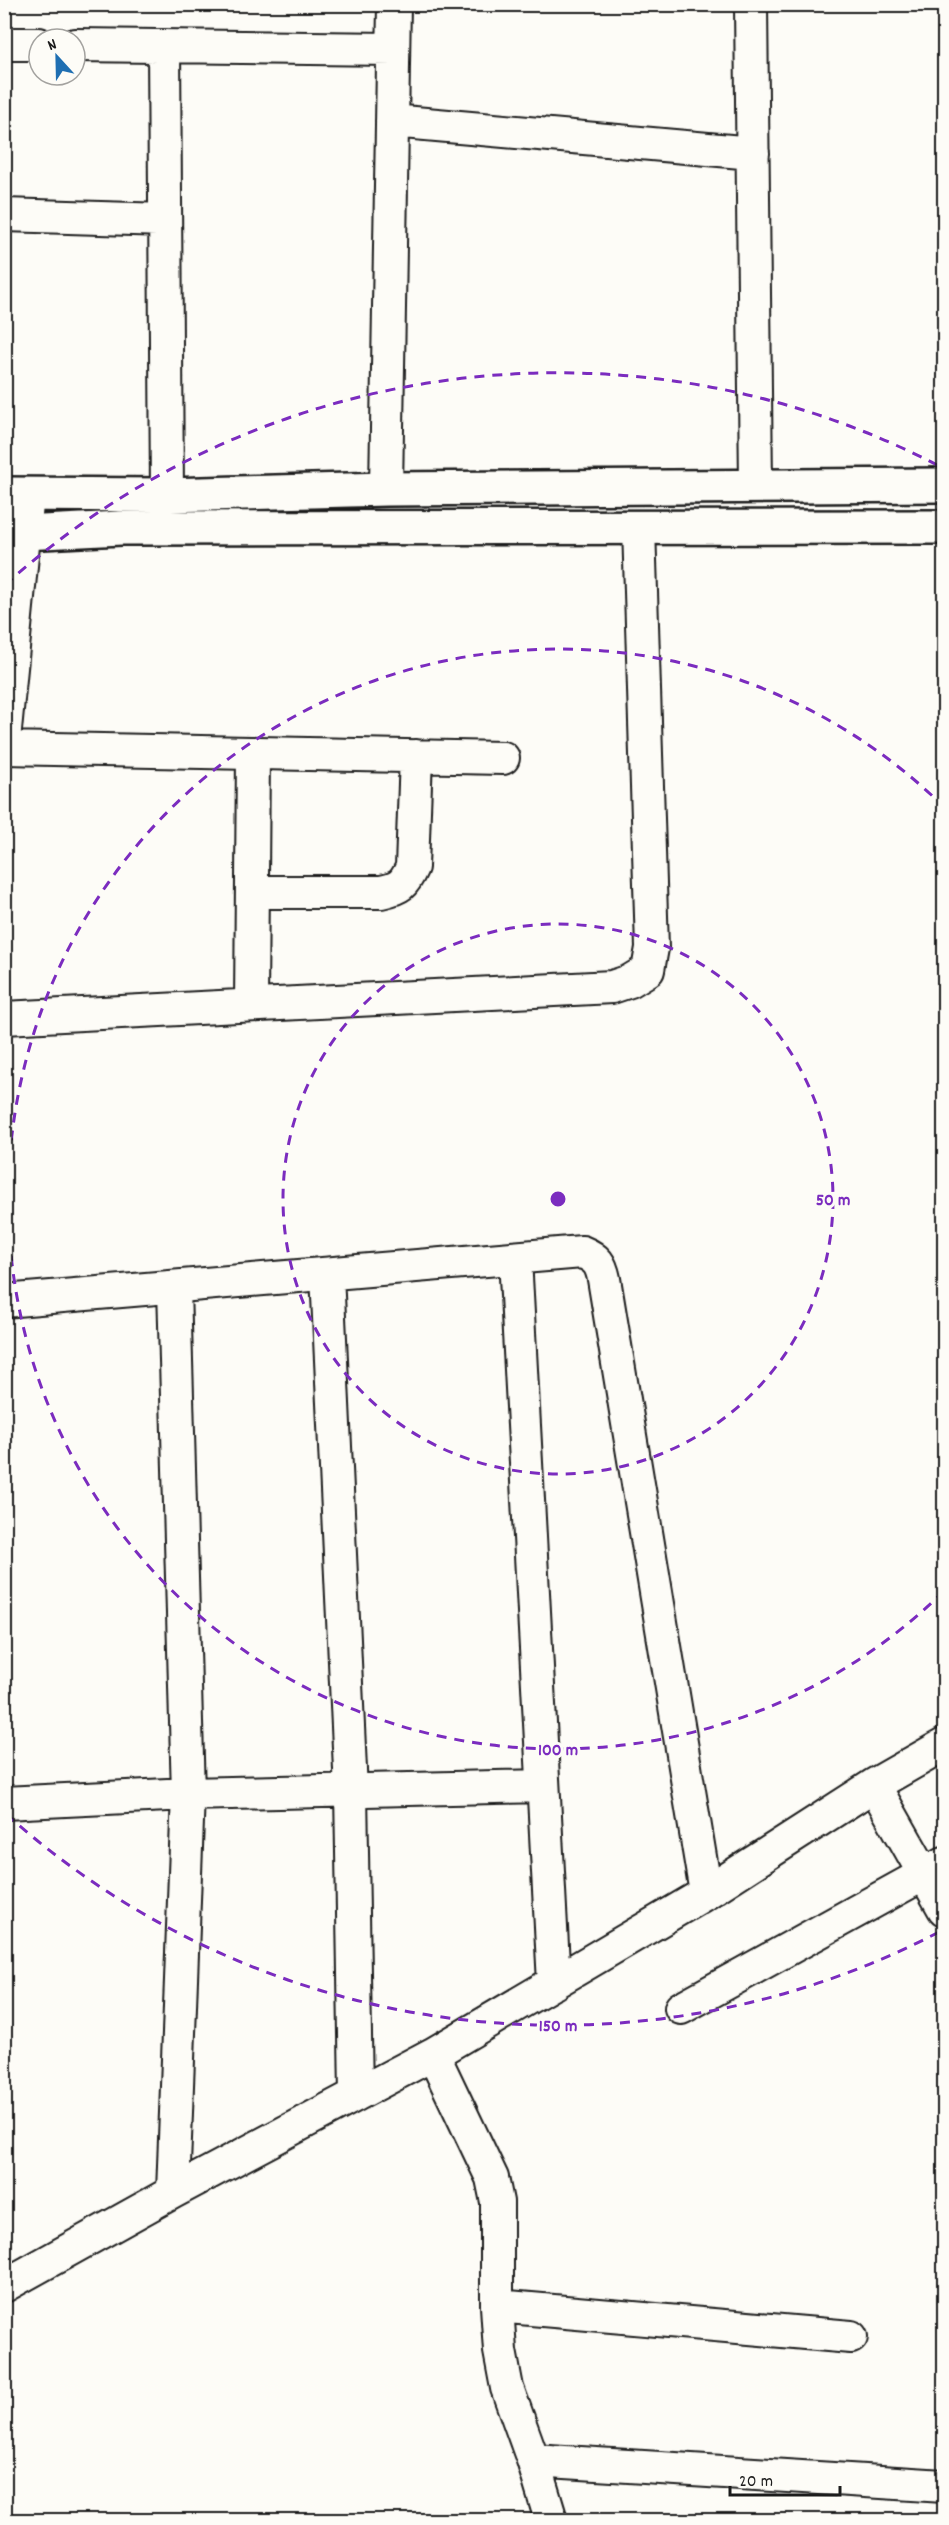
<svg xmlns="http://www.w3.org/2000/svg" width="949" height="2525" viewBox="0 0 949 2525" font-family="Dekko,sans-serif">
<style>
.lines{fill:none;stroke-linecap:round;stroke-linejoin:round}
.minor-casing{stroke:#1c1c1c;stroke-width:36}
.secondary-casing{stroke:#1c1c1c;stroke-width:38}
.minor{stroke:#fdfcf7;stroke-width:32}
.secondary{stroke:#fdfcf7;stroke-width:33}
.ring{fill:none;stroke:#7b2cbf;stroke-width:3;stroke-dasharray:10 8}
.centre{fill:#7b2cbf;stroke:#fdfcf7;stroke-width:3}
.ring-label{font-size:18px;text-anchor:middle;font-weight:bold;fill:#7b2cbf;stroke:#fdfcf7;stroke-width:6;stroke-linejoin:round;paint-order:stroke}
</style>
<rect width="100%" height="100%" fill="#fdfcf7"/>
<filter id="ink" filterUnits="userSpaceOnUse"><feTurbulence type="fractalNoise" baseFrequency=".0167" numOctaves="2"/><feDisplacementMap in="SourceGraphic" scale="12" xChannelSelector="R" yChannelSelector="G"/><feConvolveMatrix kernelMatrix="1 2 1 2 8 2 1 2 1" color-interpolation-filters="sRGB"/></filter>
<g filter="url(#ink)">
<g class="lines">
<defs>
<path id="minor" d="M751,4L756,486
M4,44H39
M75,45L393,49
M164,46L167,495
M392,121L753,153
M4,215L165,220
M386,489L394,4
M4,740L28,494
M4,748L503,758
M252,892H381C400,888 404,885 412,867L416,756
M251,1005L253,753
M4,1018L612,987L630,981L648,970L652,948L639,527
M515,1258L554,1983
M327,1274L351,1791L356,2095
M4,1301L582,1252C597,1258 601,1264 604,1279L706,1893
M874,1785L944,1909
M4,1803L188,1794L543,1786
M681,2008L944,1863
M433,2054L492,2178L497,2202V2306L500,2351L507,2388L533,2460L551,2520
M173,2192L188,1794L174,1288
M4,2286L173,2192L433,2054L706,1893L874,1785L944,1745
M497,2306L851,2337
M533,2460L944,2486"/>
<path id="secondary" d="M4,494L167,495L386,489L944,485
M4,534L121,528L944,527"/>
</defs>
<use href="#minor" class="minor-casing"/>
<use href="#secondary" class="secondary-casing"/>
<use href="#minor" class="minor"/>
<use href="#secondary" class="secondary"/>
</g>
</g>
<g class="ring">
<circle cx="558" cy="1199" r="275"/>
<path d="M944 1591A550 550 0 1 1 944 807"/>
<path d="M939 1932A826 826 0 0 1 5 1813M5 585A826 826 0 0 1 939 466"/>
</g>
<circle cx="558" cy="1199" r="9" class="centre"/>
<g class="ring-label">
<text x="833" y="1205">50 m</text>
<text x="558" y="1755">100 m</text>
<text x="558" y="2031">150 m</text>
</g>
<rect width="949" height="2525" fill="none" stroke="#fdfcf7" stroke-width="24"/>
<rect x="12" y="12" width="925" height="2501" fill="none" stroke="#1c1c1c" stroke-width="2" filter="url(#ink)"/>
<g transform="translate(57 57) rotate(338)"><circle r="28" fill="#fdfcf7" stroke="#a3a29f" stroke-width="1.5"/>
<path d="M0-4.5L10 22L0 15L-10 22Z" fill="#1f6fb2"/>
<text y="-9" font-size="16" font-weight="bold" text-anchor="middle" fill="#1c1c1c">N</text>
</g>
<path d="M730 2486v9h110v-9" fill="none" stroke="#1c1c1c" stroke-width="3"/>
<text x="739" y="2486" font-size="18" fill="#1c1c1c" stroke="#fdfcf7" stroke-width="4.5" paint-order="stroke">20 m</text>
</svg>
